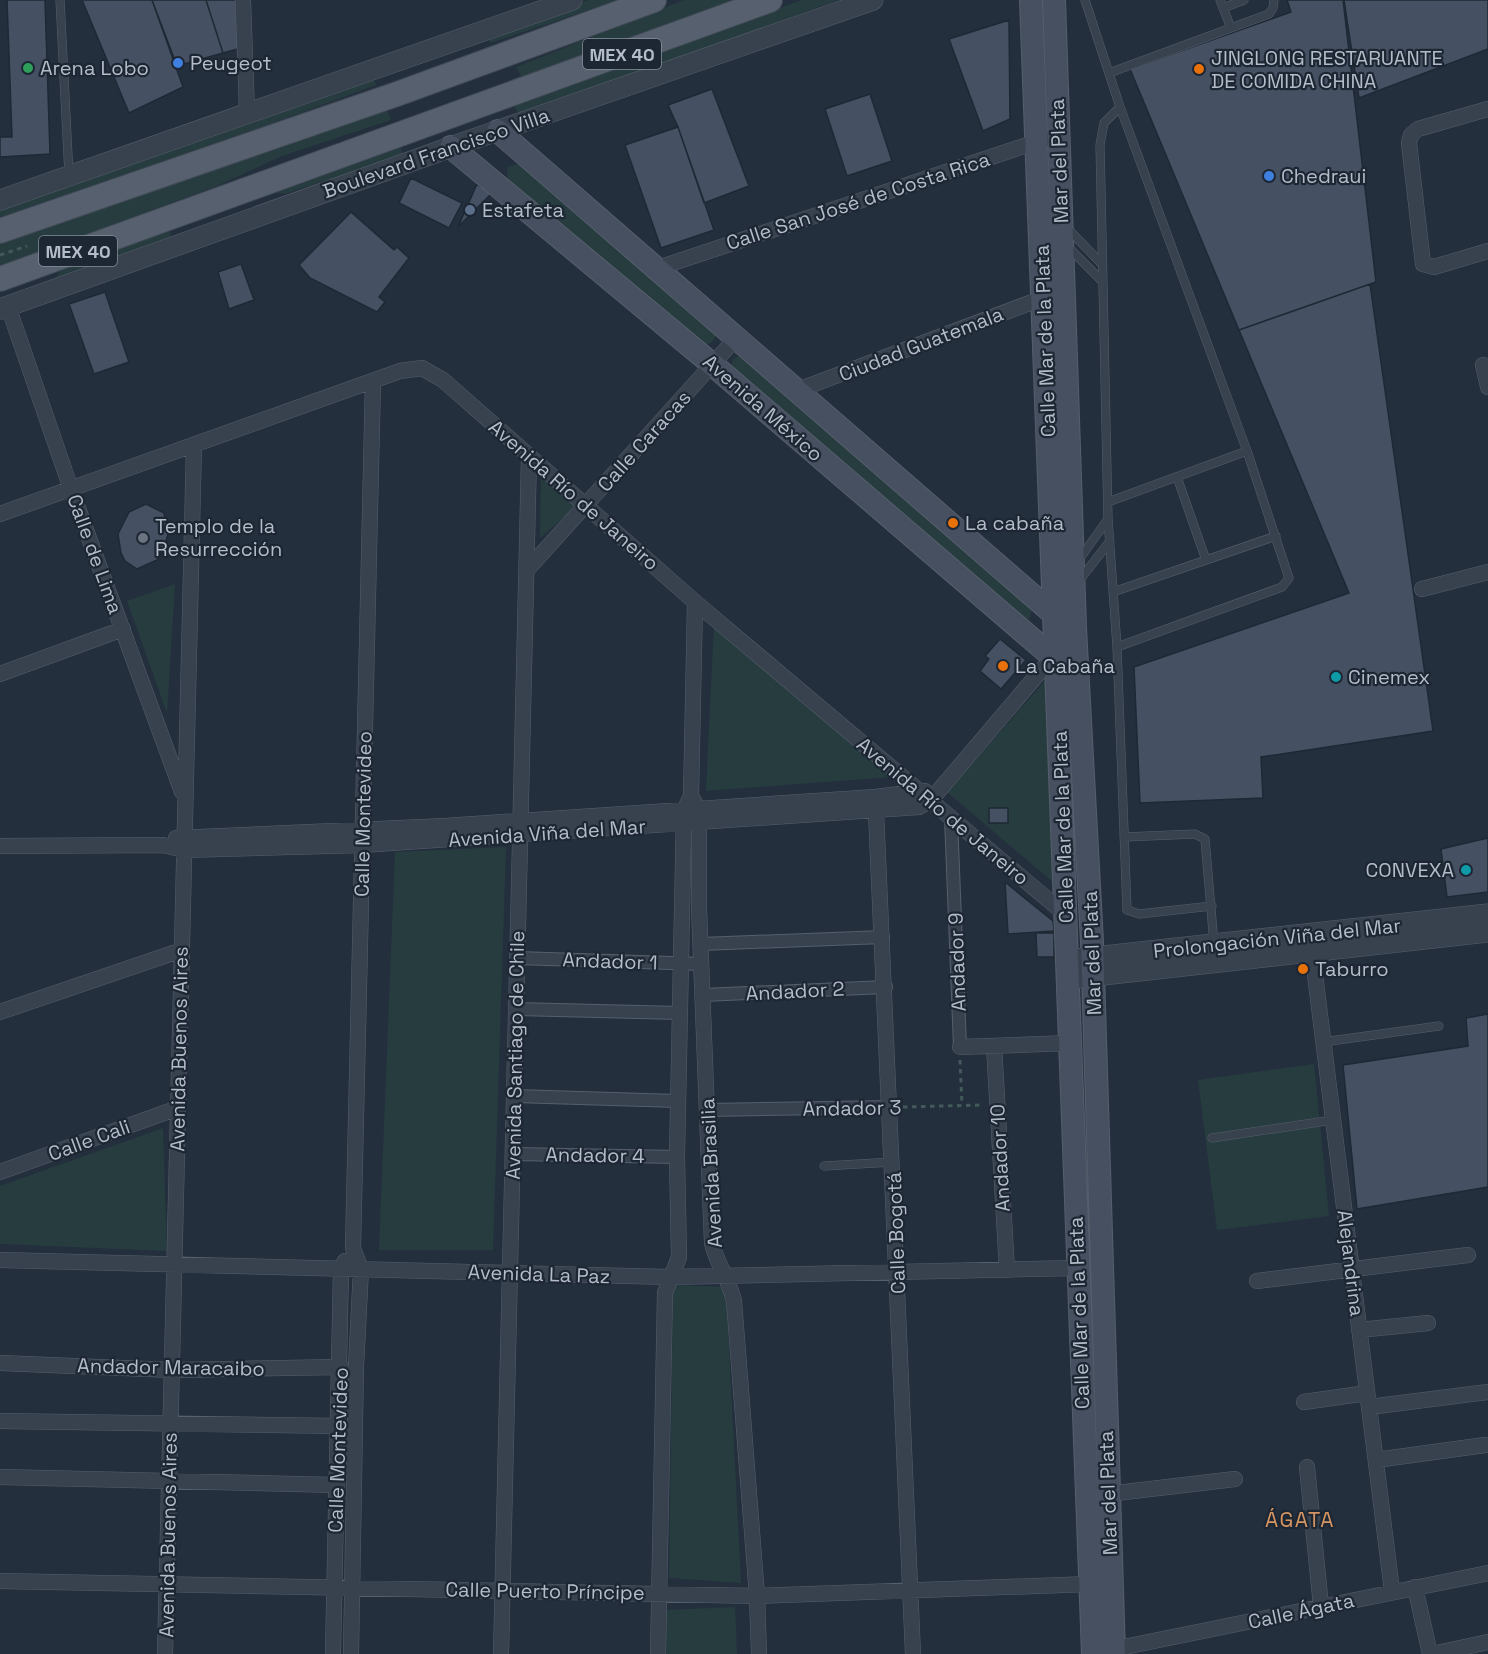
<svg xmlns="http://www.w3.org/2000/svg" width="1488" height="1654" viewBox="0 0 1488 1654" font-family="'Space Grotesk',sans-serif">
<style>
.green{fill:#263c3f}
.building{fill:#455162;stroke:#1f2835;stroke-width:1.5}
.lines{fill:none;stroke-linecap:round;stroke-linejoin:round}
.service-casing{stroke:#565f6c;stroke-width:9}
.pedestrian-casing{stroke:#565f6c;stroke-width:14}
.minor-casing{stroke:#565f6c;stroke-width:16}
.tertiary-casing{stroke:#565f6c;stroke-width:21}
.secondary-casing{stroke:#565f6c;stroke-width:24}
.primary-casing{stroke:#414a57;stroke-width:26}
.path{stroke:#44595c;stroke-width:3;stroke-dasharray:4.5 4.5;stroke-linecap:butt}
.service{stroke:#38414e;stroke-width:8}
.pedestrian{stroke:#38414e;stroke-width:12}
.minor{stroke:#38414e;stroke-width:15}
.tertiary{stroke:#38414e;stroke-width:20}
.secondary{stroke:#465061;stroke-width:22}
.primary{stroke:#56606e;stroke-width:24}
.shop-dot{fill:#3f7fe0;stroke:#1d2633;stroke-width:2}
.leisure-dot{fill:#2e9e5b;stroke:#1d2633;stroke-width:2}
.food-dot{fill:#e8710a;stroke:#1d2633;stroke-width:2}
.service-dot{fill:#5c6f8a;stroke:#1d2633;stroke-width:2}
.worship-dot{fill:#6b7280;stroke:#1d2633;stroke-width:2}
.culture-dot{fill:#0f9aa8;stroke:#1d2633;stroke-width:2}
.labels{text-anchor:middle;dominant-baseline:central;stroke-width:4.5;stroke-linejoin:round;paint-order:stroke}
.shield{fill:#1d2633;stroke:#878f9c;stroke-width:1.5}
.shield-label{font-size:18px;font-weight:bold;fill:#b4bcc9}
.poi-label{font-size:20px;fill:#b4bcc9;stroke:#1d2633;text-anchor:start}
.street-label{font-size:20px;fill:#b4bcc9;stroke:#1d2633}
.neighbourhood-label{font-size:21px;letter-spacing:1.5px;fill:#d59563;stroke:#1d2633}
</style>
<rect width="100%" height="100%" fill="#242f3e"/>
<path class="green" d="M588,0H618L491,43L486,37Z
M684,0H753L524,81L516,67Z
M802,0H839L519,114L512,103Z
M368,73L377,85L0,222V210Z
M384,104L391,120L282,156L217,186L0,267V238Z
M399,143L403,155L285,194L261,190Z
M523,163L717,334L712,342L706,345L508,184L507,167Z
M169,230L172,238L55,280L62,267Z
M739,356H746L1032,608L1030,618L1025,623L735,372L731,366L733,359Z
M541,470L580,503L540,538Z
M175,584L167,713L127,601Z
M714,622L891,777L706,791Z
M1045,681L1054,883L947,792Z
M506,847L493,1250H379L395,852Z
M1314,1064L1329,1216L1217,1230L1198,1080Z
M163,1128L167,1251L0,1244V1186Z
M673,1285L726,1287L741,1583L669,1578Z
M735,1607L737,1654H665V1610Z"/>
<path class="building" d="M7,0H45L50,154L0,157V137H12Z
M82,0H152L183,87L129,113Z
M152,0H206L223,53L177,66Z
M206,0H239L241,48L223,53Z
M1287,0H1343L1376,282L1239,330L1130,69L1291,12Z
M1344,0H1488V49L1359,98Z
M1009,20L1010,119L983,131L949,39Z
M712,89L749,186L704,203L678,127L668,105Z
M870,94L892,161L847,176L825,109Z
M678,127L714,230L661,248L625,145Z
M411,178L462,203L449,228L399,203Z
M477,184L492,193L458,227Z
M351,212L394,250L397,247L409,258L379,297L385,302L377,312L310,278L299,265Z
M241,264L254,300L229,309L218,272Z
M1370,284L1433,731L1261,757L1263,798L1140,803L1134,667L1349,593L1239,330Z
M105,292L129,362L94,374L69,304Z
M146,504L164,513L168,534L163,551L157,560L137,569L125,561L121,553L118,534L129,512Z
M1000,639L1026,660L1001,689L980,671L989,659L985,656Z
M989,808H1008V823H989Z
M1488,838V892L1447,897L1441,849Z
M1005,882L1053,921L1054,931L1008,934Z
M1036,933H1054V957H1037Z
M1307,963L1309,974L1298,975L1296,964Z
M1488,1014V1187L1357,1209L1343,1065L1468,1046L1466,1018Z"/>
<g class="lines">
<defs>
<path id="service" d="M60,0L69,175
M1085,0L1120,107L1247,451L1289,578L1282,587L1117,647
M1220,0L1231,28
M1223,8L1244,0
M1109,73L1269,14L1273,8L1274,0
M1120,107L1104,123L1100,145L1108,519L1117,647L1127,910L1139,914L1212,906
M1068,229L1102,264
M1066,245L1103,282
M1177,477L1206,560
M1108,502L1247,451
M1078,561L1108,519
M1079,581L1110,541
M1113,592L1276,536
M1124,837L1195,834L1205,839L1214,944
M1323,1042L1439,1026
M1212,1138L1333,1120
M824,1166L893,1162"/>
<path id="pedestrian" d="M951,818L960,1047
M701,944L883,937
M517,958L702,964
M704,995L886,987
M516,1009L680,1013
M514,1096L678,1101
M708,1110L890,1107
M513,1154L677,1157"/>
<path id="minor" d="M243,0L247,112
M1488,109L1418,129L1411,135L1409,143L1423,264L1434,267L1488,251
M658,268L1045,139
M8,306L71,489L182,792
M1483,365L1488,387
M798,390L1043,298
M0,514L400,371L422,368L443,380L695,602L1065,914
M527,570L737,337
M1422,589L1488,572
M0,674L123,629
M691,796L699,810V907L712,1243C717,1265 729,1279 734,1301L757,1596L759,1654
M876,812L913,1654
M176,838L445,826L875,797L925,791
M0,846L163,845L185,850L362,845L919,807L930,801L1043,668L1057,658
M1311,943L1392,1591
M0,1012L182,950
M994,1046L1007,1270
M960,1047L1070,1043
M0,1172L178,1108
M0,1260L670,1277L1078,1268
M1257,1281L1468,1255
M1359,1330L1428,1323
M0,1363L172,1370L341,1367
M1304,1402L1367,1393
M1369,1407L1488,1392
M0,1421L339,1426
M1376,1460L1485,1445
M1307,1467L1321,1606
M0,1477L336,1485
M1108,1494L1235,1479
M0,1581L757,1596L1089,1584
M1415,1587L1430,1654
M1114,1649L1488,1573
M165,1654L194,445
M333,1654L341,1268L345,1261
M351,1654L356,1367L361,1269L353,1248L373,381
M501,1654L529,456
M658,1654L665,1293L679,1257L677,1157L684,811L691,796L695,602
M1432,1654L1488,1642"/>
<path id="tertiary" d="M0,200L572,0
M0,309L451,147L873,0
M1067,960L1488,914
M1067,979L1488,932"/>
<path id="secondary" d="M1031,0L1093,1654
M1054,0L1075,628L1092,942L1114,1654
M498,131L1063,622
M451,147L713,365L1047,652L1067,660"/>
<path id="primary" d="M0,231L397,94L654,0
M0,279L770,0"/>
</defs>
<use href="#service" class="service-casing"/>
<use href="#pedestrian" class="pedestrian-casing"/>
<use href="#minor" class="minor-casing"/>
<use href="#tertiary" class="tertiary-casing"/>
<use href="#secondary" class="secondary-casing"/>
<use href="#primary" class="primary-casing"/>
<path class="path" d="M0,255L27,246
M960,1060L962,1105
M903,1107L983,1105"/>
<use href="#service" class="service"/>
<use href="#pedestrian" class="pedestrian"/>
<use href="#minor" class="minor"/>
<use href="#tertiary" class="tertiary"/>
<use href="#secondary" class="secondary"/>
<use href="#primary" class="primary"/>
</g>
<g class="shop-dot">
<circle cx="178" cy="63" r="6"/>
<circle cx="1269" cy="176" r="6"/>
</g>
<circle class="leisure-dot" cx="28" cy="68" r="6"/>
<g class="food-dot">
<circle cx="1199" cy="69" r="6"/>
<circle cx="953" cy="523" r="6"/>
<circle cx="1003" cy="666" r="6"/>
<circle cx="1303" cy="969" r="6"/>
</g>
<circle class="service-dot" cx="470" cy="210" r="6"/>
<circle class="worship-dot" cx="143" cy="538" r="6"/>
<g class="culture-dot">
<circle cx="1336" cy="677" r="6"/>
<circle cx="1466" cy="870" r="6"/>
</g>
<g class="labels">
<g class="shield">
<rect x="583" y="39" width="78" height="30" rx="4.5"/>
<rect x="39" y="236" width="78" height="30" rx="4.5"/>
</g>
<g class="shield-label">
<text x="622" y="54">MEX 40</text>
<text x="78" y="251">MEX 40</text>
</g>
<g class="poi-label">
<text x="1211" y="58">JINGLONG RESTARUANTE<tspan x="1211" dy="23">DE COMIDA CHINA</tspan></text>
<text x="190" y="63">Peugeot</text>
<text x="40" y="68">Arena Lobo</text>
<text x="1281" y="176">Chedraui</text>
<text x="482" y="210">Estafeta</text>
<text x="965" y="523">La cabaña</text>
<text x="155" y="526">Templo de la<tspan x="155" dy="23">Resurrección</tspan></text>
<text x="1015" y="666">La Cabaña</text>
<text x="1348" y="677">Cinemex</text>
<text x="1454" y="870" text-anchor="end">CONVEXA</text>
<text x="1315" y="969">Taburro</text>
</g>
<g class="street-label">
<text transform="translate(436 153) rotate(-19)">Boulevard Francisco Villa</text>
<text transform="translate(1059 161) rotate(-92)">Mar del Plata</text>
<text transform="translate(858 201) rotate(-18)">Calle San José de Costa Rica</text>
<text transform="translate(1045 341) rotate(-92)">Calle Mar de la Plata</text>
<text transform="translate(921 344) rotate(-21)">Ciudad Guatemala</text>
<text transform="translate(763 408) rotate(41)">Avenida México</text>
<text transform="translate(644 441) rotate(-48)">Calle Caracas</text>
<text transform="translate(574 495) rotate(41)">Avenida Río de Janeiro</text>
<text transform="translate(95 554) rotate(70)">Calle de Lima</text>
<text transform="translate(943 811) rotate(40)">Avenida Río de Janeiro</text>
<text transform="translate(363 814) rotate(-89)">Calle Montevideo</text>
<text transform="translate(1063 827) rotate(-92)">Calle Mar de la Plata</text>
<text transform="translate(547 833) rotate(-4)">Avenida Viña del Mar</text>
<text transform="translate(1277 938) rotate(-6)">Prolongación Viña del Mar</text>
<text transform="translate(1092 953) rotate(-92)">Mar del Plata</text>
<text transform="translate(610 961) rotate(2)">Andador 1</text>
<text transform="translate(957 962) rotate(-92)">Andador 9</text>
<text transform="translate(795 991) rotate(-3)">Andador 2</text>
<text transform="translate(179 1049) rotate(-89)">Avenida Buenos Aires</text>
<text transform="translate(515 1055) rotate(-89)">Avenida Santiago de Chile</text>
<text transform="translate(852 1108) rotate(-1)">Andador 3</text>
<text transform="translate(89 1140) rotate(-20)">Calle Cali</text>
<text transform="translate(595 1155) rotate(1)">Andador 4</text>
<text transform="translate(1000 1158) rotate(-93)">Andador 10</text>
<text transform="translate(711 1173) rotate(-93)">Avenida Brasilia</text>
<text transform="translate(896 1233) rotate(-92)">Calle Bogotá</text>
<text transform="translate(1351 1263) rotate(83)">Alejandrina</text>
<text transform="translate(539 1274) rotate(2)">Avenida La Paz</text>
<text transform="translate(1079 1313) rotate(-92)">Calle Mar de la Plata</text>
<text transform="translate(171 1367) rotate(1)">Andador Maracaibo</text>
<text transform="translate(338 1450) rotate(-88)">Calle Montevideo</text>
<text transform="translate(1108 1493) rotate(-92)">Mar del Plata</text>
<text transform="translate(168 1535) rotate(-89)">Avenida Buenos Aires</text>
<text transform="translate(545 1591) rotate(1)">Calle Puerto Príncipe</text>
<text transform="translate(1301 1611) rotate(-12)">Calle Ágata</text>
</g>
<g class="neighbourhood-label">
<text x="1300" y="1519">ÁGATA</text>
</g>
</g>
</svg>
